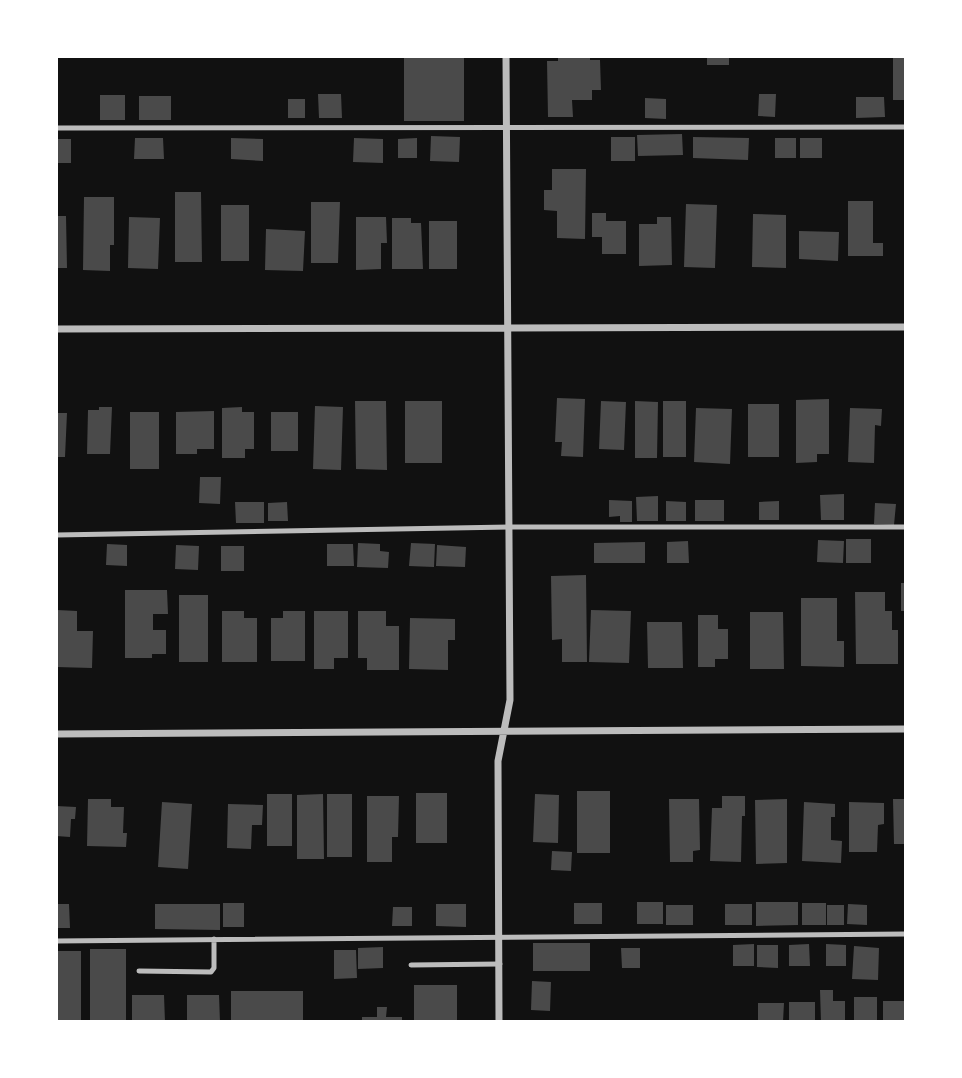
<svg xmlns="http://www.w3.org/2000/svg" width="962" height="1078" viewBox="0 0 962 1078" font-family="Lato,sans-serif">
<style>
.building{fill:#4a4a4a}
.lines{fill:none;stroke-linecap:round;stroke-linejoin:round}
.service{stroke:#bcbcbc;stroke-width:5}
.minor{stroke:#bcbcbc;stroke-width:7}
</style>
<rect width="100%" height="100%" fill="#111"/>
<path class="building" d="M404,56H464V121H404Z
M558,56H590V60H600L601,90H592V100H572L573,117H548L547,61H558Z
M707,56H729V65H707Z
M893,56H906V100H893Z
M318,94H341L342,118H319Z
M759,94H776L775,117L758,116Z
M100,95H125V120H100Z
M139,96H171V120H139Z
M856,97H884L885,117L856,118Z
M645,98L666,99V119L645,118Z
M288,99H305V118H288Z
M682,134L683,155L638,156L637,135Z
M431,136L460,137L459,162L430,161Z
M611,137H635V161H611Z
M693,137L749,138L748,160L693,158Z
M135,138H163L164,159H134Z
M231,138L263,139V161L231,159Z
M354,138L383,139V163L353,162Z
M417,138V158H398V139Z
M775,138H796V158H775Z
M800,138H822V158H800Z
M56,139H71V163H56Z
M552,169H586L585,239L557,238V211L544,210V190H552Z
M175,192H201L202,262H175Z
M84,197H114V245H110V271L83,270Z
M848,201H873V243H883V256H848Z
M311,202H340L338,263H311Z
M686,204L717,205L715,268L684,267Z
M221,205H249V261H221Z
M592,213H606V221H626V254H602V237H592Z
M753,214L786,215V268L752,267Z
M56,216H66L67,268H56Z
M129,217L160,218L158,269L128,268Z
M356,217H386L387,243H381V269L356,270Z
M657,217H671L672,265L639,266V224H657Z
M392,218H411V223H421L423,269H392Z
M429,221H457V269H429Z
M266,229L305,231L303,271L265,270Z
M799,231L839,232L838,261L799,259Z
M557,398L585,399L583,457L561,456L562,442H555Z
M829,399V454H817V462L796,463V400Z
M355,401H386L387,470L356,469Z
M405,401H442V463H405Z
M601,401L626,402L624,450L599,449Z
M635,401L658,402L657,458H635Z
M663,401H686V457H663Z
M748,404H779V457H748Z
M315,406L343,407L341,470L313,469Z
M99,407H112L110,454H87L88,410H99Z
M242,407V412H254V449H245V458H222V408Z
M696,408L732,409L730,464L694,462Z
M850,408L882,409L881,426L875,425L874,463L848,462Z
M214,411V449H197V454H176V412Z
M130,412H159V469H130Z
M271,412H298V451H271Z
M56,413H67L65,457H56Z
M200,477H221L220,504L199,503Z
M844,494V520H821L820,495Z
M658,496V521H637L636,497Z
M609,500L632,501V522H620V516L609,517Z
M695,500H724V521H695Z
M666,501L686,502V521H666Z
M779,501V520H759V502Z
M235,502H264V523H236Z
M287,502L288,521H268V503Z
M875,503L896,504L894,525L874,524Z
M846,539H871V563H846Z
M818,540L844,541L843,563L817,562Z
M688,541L689,563H667V542Z
M645,542V563H594V543Z
M358,543L380,544V551L389,552L388,568L357,567Z
M411,543L435,544L434,567L409,566Z
M107,544L127,545V566L106,565Z
M327,544H353L354,566H327Z
M176,545L199,546L198,570L175,569Z
M437,545L466,547L465,567L436,566Z
M221,546H244V571H221Z
M586,575L587,662H562V639L552,640L551,576Z
M901,583H906V611H901Z
M125,590H167L168,614H153V630H166V654H152V658H125Z
M855,592H885V611H892V630H898V664H856Z
M179,595H208V662H179Z
M801,598H837V641H844V667L801,666Z
M57,610L77,611V631H93L92,668L56,667Z
M591,610L631,611L629,663L589,662Z
M222,611H244V618H257V662H222Z
M283,611H305V661H271V618H283Z
M314,611H348V658H334V669H314Z
M358,611H386V626H399V670H367V658H358Z
M750,612H783L784,669H750Z
M698,615H718V629H728V659H715V667H698Z
M410,618L455,619V640H448V670L409,669Z
M647,622H682L683,668H648Z
M577,791H610V853H577Z
M416,793H447V843H416Z
M267,794H292V846H267Z
M323,794L324,859H297V795Z
M327,794H352V857H327Z
M535,794L559,795L558,843L533,842Z
M367,796H399L398,837H392V862H367Z
M722,796H745V816H742L741,862L710,861L712,808H722Z
M88,799H111V807H124L123,833H127L126,847L87,846Z
M669,799H699L700,850L693,851V862H670Z
M787,799V863L756,864L755,800Z
M893,799H906V844H894Z
M162,802L192,804L188,869L158,867Z
M804,802L835,804V817H831V840L842,841L841,863L802,861Z
M849,802L884,803V824L878,825L877,852H849Z
M228,804L263,805L262,825H252L251,849L227,848Z
M56,806L76,807L75,819H71L70,837L56,836Z
M552,851L572,852L571,871L551,870Z
M637,902H663V924H637Z
M756,902H798V925L756,926Z
M223,903H244V927H223Z
M574,903H602V924H574Z
M802,903H826V925H802Z
M56,904H69L70,928H56Z
M155,904H220V930L155,929Z
M436,904H466V927L436,926Z
M725,904H752V925H725Z
M848,904L867,905V925L847,924Z
M666,905H693V925H666Z
M827,905H844V925H827Z
M393,907H412V926H392Z
M533,943H590V971H533Z
M754,944V966H733V945Z
M809,944L810,966H789V945Z
M826,944L846,945V966H826Z
M757,945H778V968L757,967Z
M854,946L879,948L878,980L852,979Z
M383,947V968L358,969V948Z
M621,948H640V968H622Z
M90,949H126V1022H90Z
M334,950H356L357,978L334,979Z
M56,951H81V1022H56Z
M532,981L551,982L550,1011L531,1010Z
M414,985H457V1022H414Z
M820,990H833V1001H845V1022H821Z
M231,991H303V1022H231Z
M132,995H164L165,1022H132Z
M187,995H219L220,1022H187Z
M854,997H877V1022H854Z
M883,1001H906V1022H883Z
M789,1002H815V1022H789Z
M758,1003H784L783,1022H758Z
M377,1007H387L386,1017H402V1022H362V1017H377Z"/>
<g class="lines">
<path class="service" d="M56,128L906,127
M56,535L509,527H906
M56,941L906,934
M411,965L500,964
M139,971L211,972L214,968V939"/>
<path class="minor" d="M56,329L906,327
M56,734L906,729
M499,1022L498,761L510,700L506,56"/>
</g>
<rect width="962" height="1078" fill="none" stroke="#ffffff" stroke-width="116"/>
</svg>
